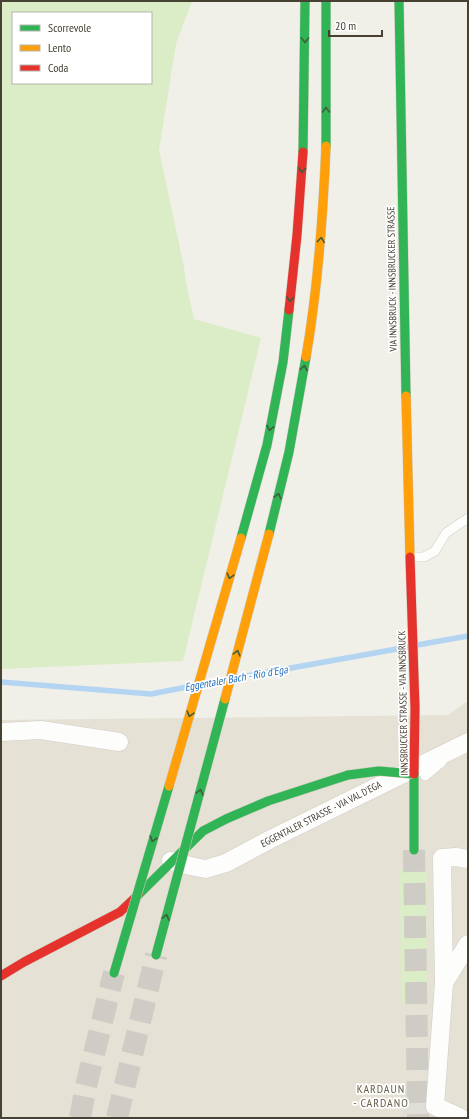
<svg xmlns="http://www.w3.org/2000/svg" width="469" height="1119" viewBox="0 0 469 1119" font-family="'PT Sans Narrow',sans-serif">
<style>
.residential{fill:#e5e1d5}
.green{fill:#dbedc6;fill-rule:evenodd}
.parking{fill:#dfded8}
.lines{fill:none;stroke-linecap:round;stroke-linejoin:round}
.stream{stroke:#b4d5f2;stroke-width:5.5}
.primary-tunnel{stroke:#ceccc4;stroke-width:22;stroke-dasharray:22 11;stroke-linecap:butt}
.highway-tunnel{stroke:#ceccc4;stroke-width:22;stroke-dasharray:22 11;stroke-linecap:butt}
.lane-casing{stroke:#ceccc6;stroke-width:10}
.street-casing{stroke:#ceccc6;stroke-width:19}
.fast-casing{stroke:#d0cdbe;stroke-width:10}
.slow-casing{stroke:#d0cdbe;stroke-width:10}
.jam-casing{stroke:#d0cdbe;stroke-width:10}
.lane{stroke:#fdfdfc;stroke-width:9}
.street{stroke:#fdfdfc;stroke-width:18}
.fast{stroke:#30b455;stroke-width:9}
.slow{stroke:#ff9f0a;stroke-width:9}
.jam{stroke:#e5322d;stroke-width:9}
.fast-bridge-casing{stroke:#d0cdbe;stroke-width:10;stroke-linecap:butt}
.slow-bridge-casing{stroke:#d0cdbe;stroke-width:10;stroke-linecap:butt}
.jam-bridge-casing{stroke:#d0cdbe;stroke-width:10;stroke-linecap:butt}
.fast-bridge{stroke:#30b455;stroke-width:9}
.slow-bridge{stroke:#ff9f0a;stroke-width:9}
.jam-bridge{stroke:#e5322d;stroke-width:9}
.oneway{stroke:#415e3c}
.labels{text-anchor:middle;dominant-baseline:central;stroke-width:3.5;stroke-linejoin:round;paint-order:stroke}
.street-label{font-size:10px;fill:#474134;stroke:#fff}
.water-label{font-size:11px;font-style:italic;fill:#2370bd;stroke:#fff}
.quarter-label{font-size:12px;letter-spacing:1px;fill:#6b604a;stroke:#fff}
</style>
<rect width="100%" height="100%" fill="#f0efe8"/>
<path class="residential" d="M468,701V1118H1V720L448,715Z"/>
<path class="green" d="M1,1H192L176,44L159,150L184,267L186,283L194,319L261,338L183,661L1,669ZM13,13H151V83H13Z
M400,870H427L428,1003H401Z"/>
<path class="parking" d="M434,1082L436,1118H403L401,1084Z"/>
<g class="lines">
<path class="stream" d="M417,645L468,636
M235,678L408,647
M1,682L151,694L192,686
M204,684L225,680"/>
<path class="primary-tunnel" d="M414,850L418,1118"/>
<path class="highway-tunnel" d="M80,1118L86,1086L114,973
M117,1118L156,955"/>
<defs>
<path id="lane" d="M410,557H424L435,551L446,533L468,518
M425,776L442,762"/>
<path id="street" d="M1,732L41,730L119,742
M171,861L195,867L206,869L226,863L269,840L468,742
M444,983L468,944
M461,1118L435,1106L444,983L442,858L456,857L468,859"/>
<path id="fast" d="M326,1V146
M399,1L406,396
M303,152L305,1
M269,534L289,452L306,357
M241,538L267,445L283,362L289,310
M414,774V850
M138,895L203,831L226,819L268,801L348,775"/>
<path id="slow" d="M306,357C318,288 323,217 326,146
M406,396L410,557"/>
<path id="jam" d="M289,310L297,235L303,152
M1,976L24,962L120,912L138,895"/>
</defs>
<use href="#lane" class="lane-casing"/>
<use href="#street" class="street-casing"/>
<use href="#fast" class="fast-casing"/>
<use href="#slow" class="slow-casing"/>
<use href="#jam" class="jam-casing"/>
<use href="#lane" class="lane"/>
<use href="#street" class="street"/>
<use href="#fast" class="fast"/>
<use href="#slow" class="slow"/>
<use href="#jam" class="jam"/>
<defs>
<path id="fast-bridge" d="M348,775L379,771L414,774
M156,955L225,699
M114,973L169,786"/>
<path id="slow-bridge" d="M225,699L269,534
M169,786L241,538"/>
<path id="jam-bridge" d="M410,557L415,708L414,774"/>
</defs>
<use href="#fast-bridge" class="fast-bridge-casing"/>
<use href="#slow-bridge" class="slow-bridge-casing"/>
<use href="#jam-bridge" class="jam-bridge-casing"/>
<use href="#fast-bridge" class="fast-bridge"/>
<use href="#slow-bridge" class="slow-bridge"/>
<use href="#jam-bridge" class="jam-bridge"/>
</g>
<defs><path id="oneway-chevron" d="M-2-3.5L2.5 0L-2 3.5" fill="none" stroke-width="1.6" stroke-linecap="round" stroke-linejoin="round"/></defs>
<g class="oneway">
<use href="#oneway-chevron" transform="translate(305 40) rotate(90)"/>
<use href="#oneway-chevron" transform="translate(326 110) rotate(-90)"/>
<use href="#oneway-chevron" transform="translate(302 170) rotate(94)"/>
<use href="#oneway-chevron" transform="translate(321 240) rotate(-84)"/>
<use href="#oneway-chevron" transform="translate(290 299) rotate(96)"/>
<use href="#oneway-chevron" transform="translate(304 368) rotate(-80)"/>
<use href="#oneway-chevron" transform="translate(270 428) rotate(101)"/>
<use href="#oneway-chevron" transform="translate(278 496) rotate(-76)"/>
<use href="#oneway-chevron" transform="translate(230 576) rotate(106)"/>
<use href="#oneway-chevron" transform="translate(237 653) rotate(-75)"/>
<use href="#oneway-chevron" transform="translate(190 714) rotate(106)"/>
<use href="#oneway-chevron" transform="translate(200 792) rotate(-75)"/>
<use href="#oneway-chevron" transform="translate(153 839) rotate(106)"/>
<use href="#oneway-chevron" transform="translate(166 917) rotate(-75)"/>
</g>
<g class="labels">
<g class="street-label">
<text transform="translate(392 279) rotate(-91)">VIA INNSBRUCK - INNSBRUCKER STRASSE</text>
<text transform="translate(403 703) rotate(-91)">INNSBRUCKER STRASSE - VIA INNSBRUCK</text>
<text transform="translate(321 814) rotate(-27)">EGGENTALER STRASSE - VIA VAL D'EGA</text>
</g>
<g class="water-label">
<text transform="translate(236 678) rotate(-10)">Eggentaler Bach - Rio d'Ega</text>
</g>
<g class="quarter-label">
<text x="381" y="1088">KARDAUN<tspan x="381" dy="14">- CARDANO</tspan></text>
</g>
</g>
<rect width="469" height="1119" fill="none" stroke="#474134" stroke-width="4"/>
<rect x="12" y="12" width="140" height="72" fill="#ffffff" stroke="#b5b3ae"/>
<rect x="20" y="25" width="20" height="6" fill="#30b455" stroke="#b5b3ae"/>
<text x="48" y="32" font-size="12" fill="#474134">Scorrevole</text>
<rect x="20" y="45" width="20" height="6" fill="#ff9f0a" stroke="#b5b3ae"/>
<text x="48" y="52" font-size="12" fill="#474134">Lento</text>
<rect x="20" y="65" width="20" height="6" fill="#e5322d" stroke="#b5b3ae"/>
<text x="48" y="72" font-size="12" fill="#474134">Coda</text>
<path d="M329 30v6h53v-6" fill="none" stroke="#474134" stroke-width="2"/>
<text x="335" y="30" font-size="12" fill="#474134" stroke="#ffffff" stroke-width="3" paint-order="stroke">20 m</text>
</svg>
